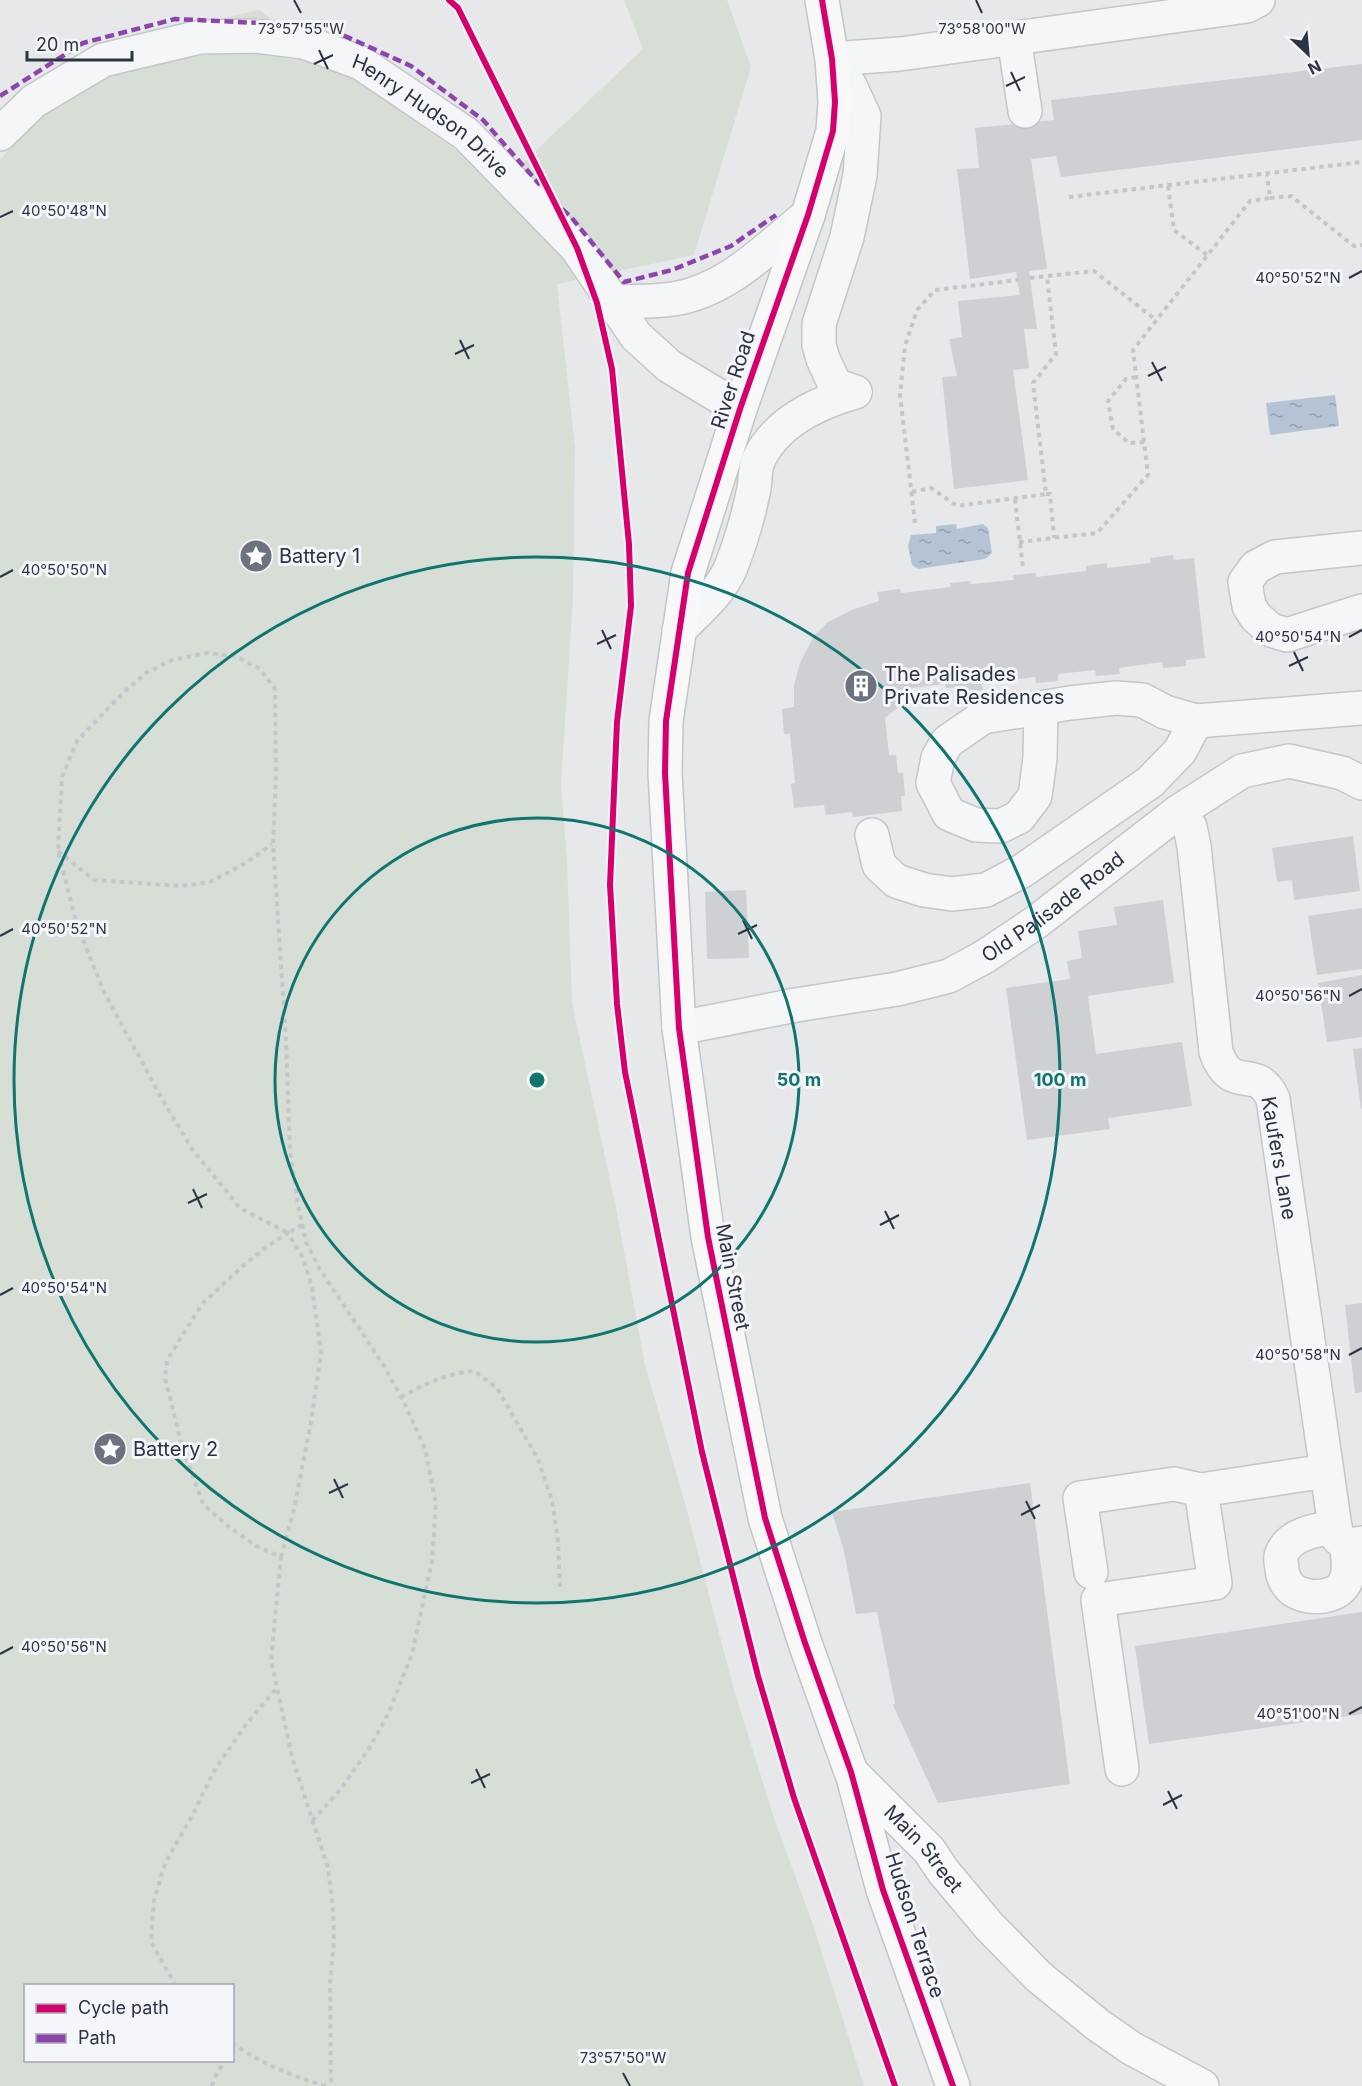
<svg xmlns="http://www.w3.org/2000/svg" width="1362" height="2086" viewBox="0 0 1362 2086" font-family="Inter,sans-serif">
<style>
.green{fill:#d6ded6;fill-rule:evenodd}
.water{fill:url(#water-ripples)}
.building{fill:#ced0d3}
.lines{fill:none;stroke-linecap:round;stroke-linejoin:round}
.minor-casing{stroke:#c4c6c8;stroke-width:36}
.major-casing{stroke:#c2c5c8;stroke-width:36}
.path{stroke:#c5c6ca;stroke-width:4;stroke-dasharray:4.5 4.5;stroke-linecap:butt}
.minor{stroke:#f5f6f7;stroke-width:33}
.major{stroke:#f8f8f8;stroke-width:33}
.quiet{stroke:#8e44ad;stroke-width:4.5;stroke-dasharray:9 4.5;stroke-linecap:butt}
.cycleway-casing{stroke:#f4f6f9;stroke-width:10}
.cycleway{stroke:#d6006c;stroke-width:6}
.ticks{fill:none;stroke:#2b3445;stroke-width:2}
.ring{fill:none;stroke:#0f766e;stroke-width:3}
.labels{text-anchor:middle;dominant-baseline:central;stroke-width:6;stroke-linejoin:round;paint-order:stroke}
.street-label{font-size:20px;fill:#2b3445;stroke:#f4f6f9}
.poi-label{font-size:20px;fill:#2b3445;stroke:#f4f6f9;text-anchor:start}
.ticks-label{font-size:15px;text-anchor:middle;fill:#2b3445;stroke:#f4f6f9;stroke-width:6;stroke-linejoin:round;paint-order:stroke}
.centre{fill:#0f766e;stroke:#f4f6f9;stroke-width:3}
.ring-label{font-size:18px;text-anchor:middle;font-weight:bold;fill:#0f766e;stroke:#f4f6f9;stroke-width:6;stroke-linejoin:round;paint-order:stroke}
</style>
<defs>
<pattern id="water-ripples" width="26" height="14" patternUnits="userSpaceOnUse" patternTransform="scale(1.5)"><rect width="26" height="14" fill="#b4c4d5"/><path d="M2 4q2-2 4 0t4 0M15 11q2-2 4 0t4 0" fill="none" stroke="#93a0af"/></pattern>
</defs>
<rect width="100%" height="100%" fill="#e6e8ea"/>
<path class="green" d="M624,0H727L751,67L694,255L557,284L575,447L573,597L561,785L567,861L572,1003L616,1208L645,1365L686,1507L734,1690L774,1818L813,1925L864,2086H0V160L98,46L259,10L502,183L643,49ZM26,1986H232V2060H26Z"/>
<path class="water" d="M1335,395L1339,426L1270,435L1266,403Z
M956,524L957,529L983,524L988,528L992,553L985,559L918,569L912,565L908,546L911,535L936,533V526Z"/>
<path class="building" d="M1362,64V140L1061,177L1056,156L1031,159L1047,269L1029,271L1037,329H1024L1029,368L1013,370L1028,480L954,489L942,377L957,376L949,339L962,337L958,301L1020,295L1016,272L970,279L957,169L979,168L975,128L1054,120L1051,100Z
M1173,555L1174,560L1194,558L1205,658L1186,660V666L1163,668L1162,662L1119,668L1120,674L1096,676L1095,670L1058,674V681L1036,683L1035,677L982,684L983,690L960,693L959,687L946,688L945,684L910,688L901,705L885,718L889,755H896L898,773H903L905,796H901L902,811L853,817L852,812L826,815L824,805L794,808L791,784L795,783L790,734H784L782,709L794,707V685L800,663L814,636L828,622L854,609L879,601L877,592L900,589L901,593L951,587L950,583L970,581L971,584L1014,580L1013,575L1036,573V577L1086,571V566L1107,563V568L1151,563L1150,558Z
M1353,836L1360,891L1294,900L1292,880L1277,882L1272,848Z
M746,890L749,958L707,959L705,892Z
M1163,900L1174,983L1088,996L1096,1054L1182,1042L1192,1106L1108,1118L1110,1129L1027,1140L1006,988L1070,979L1067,961L1082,958L1078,931L1117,925L1114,907Z
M1362,908V969L1317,975L1308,916Z
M1362,975V1037L1327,1042L1318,983Z
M1362,1048V1109H1361L1353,1049Z
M1362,1303V1392L1355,1393L1345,1305Z
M1030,1483L1070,1784L938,1803L893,1705L895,1703L877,1612L856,1614L844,1551L832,1512Z
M1362,1612V1714L1149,1744L1135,1646Z"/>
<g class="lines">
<defs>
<g id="minor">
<path d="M1014,38L1025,111"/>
<path id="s1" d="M0,134L34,101L103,60L200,37L255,36L304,42L361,63L466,134L577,248L636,336L669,366L740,409"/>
<path d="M614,302C633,301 654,302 673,299C727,291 768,247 808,215"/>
<path d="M855,392L835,385L823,359L819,345V324L847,237L860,175L864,116L850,86L832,59L900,54L1247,6L1258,0"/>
<path d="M1362,548L1275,557L1256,567L1245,582L1249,606L1256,617L1271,630L1287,635L1362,611"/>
<path d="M679,630C699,610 720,593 731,567C740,544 748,517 753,493C756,483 754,471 758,461C775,422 817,403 855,392"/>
<path d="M1041,708L1040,758L1035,796L1019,817L1001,826L976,825L949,814L933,783L938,758L947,742L983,717L1070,703L1116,698L1142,700L1165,712L1196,721L1362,708"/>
<path d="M1178,812L1190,827L1194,846L1216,1052C1232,1097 1256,1061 1273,1099L1335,1527L1338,1538L1346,1545L1362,1543"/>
<path d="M872,835L879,865L896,881L924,890L952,894L986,890L1022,871L1150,782L1180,751L1196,721"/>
<path id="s2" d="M679,1028L796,1005L897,989L949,976L984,957L1035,923L1178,812L1242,771L1289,761L1342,773L1362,783"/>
<path d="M1335,1527C1315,1530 1288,1534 1281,1556C1280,1560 1282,1566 1282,1570C1283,1577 1287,1585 1293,1590C1309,1601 1342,1599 1347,1577C1350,1566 1348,1556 1346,1545"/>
<path d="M1091,1572L1080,1498L1174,1484L1201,1490"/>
<path d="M1122,1769L1098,1600L1215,1583L1201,1490L1326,1471"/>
</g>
<g id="major">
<path id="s3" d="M822,0L832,59L835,102L833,131L808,215L740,409L688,573L666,721L665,773L679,1028L708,1237L765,1518L805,1643L851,1772L929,1850L943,1871L989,1926L1039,1977L1098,2025L1131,2048L1202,2086"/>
<path d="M852,1773L883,1890L953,2086"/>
</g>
</defs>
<use href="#minor" class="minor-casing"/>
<use href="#major" class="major-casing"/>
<path class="path" d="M1168,186L1174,230L1207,255
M1069,197L1362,162
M1270,198L1291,196L1354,246L1362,245
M1030,278L1094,271L1156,320
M1136,377L1126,379L1108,401L1113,429L1129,443L1144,442
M912,492L931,488L957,506L1046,494L1033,383L1056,354L1047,277
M1046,494H1050L1054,538
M1015,499L1023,568
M915,523L900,395L905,346L917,310L935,290L1018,280
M1019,542L1097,533L1148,475L1133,350L1250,201L1270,198L1267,175
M58,851L94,880L181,886L210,882L246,863L272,844
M302,1225L288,1233L240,1208L192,1149L162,1099L104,992L77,925L58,851L62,777L77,741L124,692L146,673L172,660L206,653L235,656L260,669L275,689L276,775L273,844L286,1040L290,1152L298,1205L306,1242L319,1268L384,1366L405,1404L425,1449L436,1504L432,1561L412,1654L389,1712L370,1747L340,1790L312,1821
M401,1397C425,1384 447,1373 474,1371L497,1388L538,1459L552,1500L558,1541L560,1588
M281,1557L294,1509L311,1422L321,1353L312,1287L303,1258L288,1233L265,1248L244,1265L202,1304L167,1360L165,1378L182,1446L203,1504L229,1527L256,1546L281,1557L271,1660L292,1757L328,1868L333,1908L334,1940L330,1983L331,2086
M176,1986L151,1942L154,1900L165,1863L192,1816L214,1771L247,1723L276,1689
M232,2043C262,2064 291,2076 326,2086
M212,2086L214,2079L225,2060"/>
<use href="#minor" class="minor"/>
<use href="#major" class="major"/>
<path class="quiet" d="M0,96L83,43L175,19L323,26L411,66L483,120L540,185
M562,209L571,217L624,282L672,270L731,246L776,215"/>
<defs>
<path id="cycleway" d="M449,0L458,8L577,248L597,303L612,369L629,544L631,606L617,722L610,885L617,1004L625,1072L702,1452L758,1676L794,1798L895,2086
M822,0L832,59L835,102L833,131L808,215L740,409L688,573L666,721L665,773L679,1028L708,1237L765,1518L805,1643L851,1772L883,1890L953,2086"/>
</defs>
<use href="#cycleway" class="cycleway-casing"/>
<use href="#cycleway" class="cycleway"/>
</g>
<path class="ticks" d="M294,0L301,13M976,0L982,13M319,50L328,69M314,64L333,55M1011,72L1020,91M1006,86L1025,77M0,217L13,211M1349,278L1362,271M460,340L469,359M455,354L474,345M1152,362L1162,381M1148,376L1166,367M0,577L13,570M602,630L611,649M1349,637L1362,630M597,644L616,635M1294,652L1303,671M1289,666L1308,657M743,920L752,939M738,934L757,925M0,936L13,929M1349,996L1362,989M193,1189L202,1208M188,1203L207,1194M885,1211L894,1229M880,1225L899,1215M0,1295L13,1288M1349,1355L1362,1348M334,1479L343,1498M329,1493L348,1484M1026,1501L1035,1519M1021,1515L1040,1505M0,1654L13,1647M1349,1714L1362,1707M476,1769L485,1788M471,1783L490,1774M1168,1791L1177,1809M1163,1805L1182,1795M623,2073L630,2086"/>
<g class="ring">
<circle cx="537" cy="1080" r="262"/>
<circle cx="537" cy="1080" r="523"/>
</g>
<defs>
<symbol id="sight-disc" viewBox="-11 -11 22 22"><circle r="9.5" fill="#6c737f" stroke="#f4f6f9"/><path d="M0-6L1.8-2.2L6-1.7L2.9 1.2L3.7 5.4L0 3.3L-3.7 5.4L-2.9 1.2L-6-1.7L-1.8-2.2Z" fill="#fff"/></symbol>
<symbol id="building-disc" viewBox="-11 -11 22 22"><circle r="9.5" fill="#6c737f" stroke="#f4f6f9"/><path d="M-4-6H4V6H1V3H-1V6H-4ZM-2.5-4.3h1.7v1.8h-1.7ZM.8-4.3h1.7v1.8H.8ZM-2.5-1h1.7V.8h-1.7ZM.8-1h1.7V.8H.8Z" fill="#fff"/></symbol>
</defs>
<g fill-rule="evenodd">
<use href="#sight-disc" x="237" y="537" width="38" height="38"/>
<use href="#building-disc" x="842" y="667" width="38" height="38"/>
<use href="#sight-disc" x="91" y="1430" width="38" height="38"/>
</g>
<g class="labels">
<g class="street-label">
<text stroke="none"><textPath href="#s1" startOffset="480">Henry Hudson Drive</textPath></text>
<text transform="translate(733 380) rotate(-72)">River Road</text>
<text stroke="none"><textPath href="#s2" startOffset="400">Old Palisade Road</textPath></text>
<text transform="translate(1279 1158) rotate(80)">Kaufers Lane</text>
<text transform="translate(733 1277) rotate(79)">Main Street</text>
<text stroke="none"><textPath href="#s3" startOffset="1926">Main Street</textPath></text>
<text transform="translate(915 1925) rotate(72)">Hudson Terrace</text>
</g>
<g class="poi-label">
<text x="279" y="556">Battery 1</text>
<text x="884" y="674">The Palisades<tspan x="884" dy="23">Private Residences</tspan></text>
<text x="133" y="1449">Battery 2</text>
</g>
</g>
<g class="ticks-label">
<text x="301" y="34">73°57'55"W</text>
<text x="982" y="34">73°58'00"W</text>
<text x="64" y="216">40°50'48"N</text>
<text x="1298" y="283">40°50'52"N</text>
<text x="64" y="575">40°50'50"N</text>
<text x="1298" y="642">40°50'54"N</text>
<text x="64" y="934">40°50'52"N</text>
<text x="1298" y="1001">40°50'56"N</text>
<text x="64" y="1293">40°50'54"N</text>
<text x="1298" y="1360">40°50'58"N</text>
<text x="64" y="1652">40°50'56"N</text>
<text x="1298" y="1719">40°51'00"N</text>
<text x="623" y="2063">73°57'50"W</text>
</g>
<circle cx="537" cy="1080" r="9" class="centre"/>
<g class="ring-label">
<text x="799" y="1086">50 m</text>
<text x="1060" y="1086">100 m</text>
</g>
<rect x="24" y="1984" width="210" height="78" fill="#f4f6f9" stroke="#a4a8b1" stroke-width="1.5"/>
<rect x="36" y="2004" width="30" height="9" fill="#d6006c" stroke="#a4a8b1" stroke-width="1.5"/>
<text x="78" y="2014" font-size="18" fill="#2b3445">Cycle path</text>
<rect x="36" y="2034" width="30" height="9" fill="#8e44ad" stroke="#a4a8b1" stroke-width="1.5"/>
<text x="78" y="2044" font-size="18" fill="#2b3445">Path</text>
<g transform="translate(1308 54) rotate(154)" stroke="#f4f6f9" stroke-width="4.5" paint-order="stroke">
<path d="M0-4.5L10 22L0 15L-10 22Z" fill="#2b3445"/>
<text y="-9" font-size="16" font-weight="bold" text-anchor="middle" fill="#2b3445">N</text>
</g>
<path d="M27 51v9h105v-9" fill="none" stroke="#2b3445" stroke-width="3"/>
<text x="36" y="51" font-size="18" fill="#2b3445" stroke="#f4f6f9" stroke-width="4.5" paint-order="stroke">20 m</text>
</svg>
